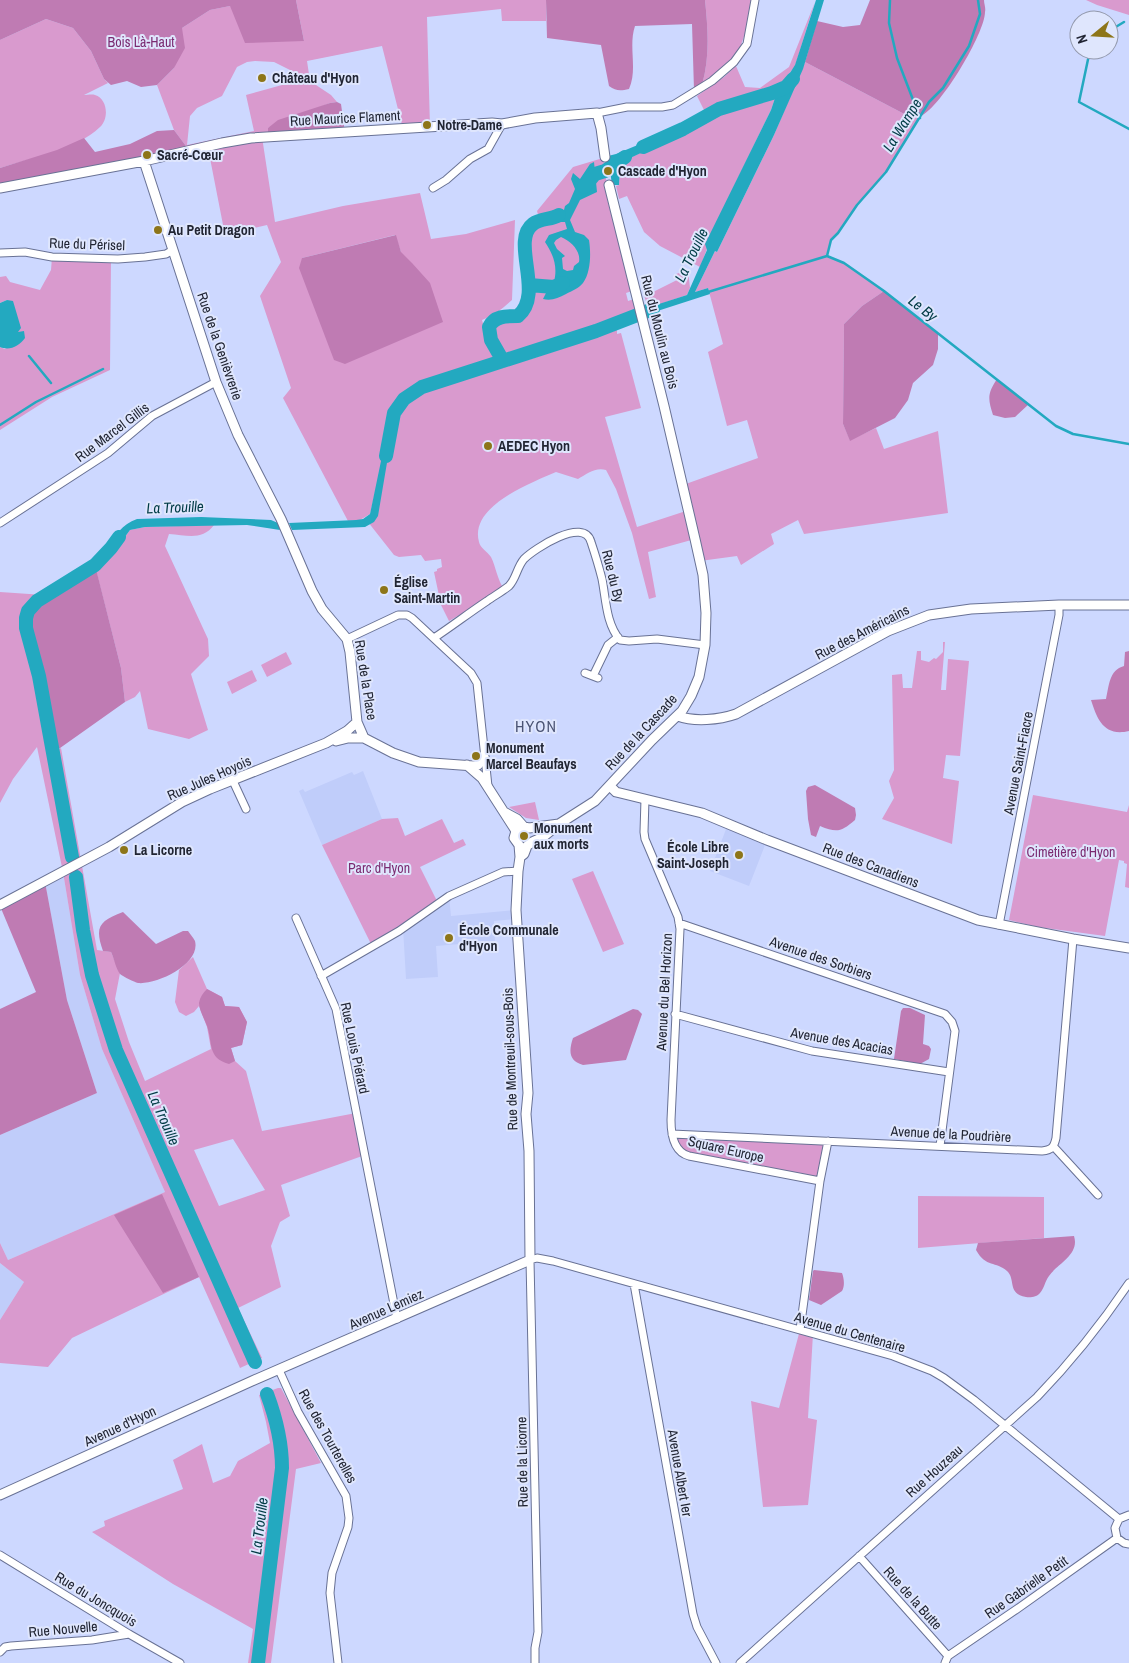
<svg xmlns="http://www.w3.org/2000/svg" width="1129" height="1663" viewBox="0 0 1129 1663" font-family="'Archivo Narrow',sans-serif">
<style>
.built{fill:#c0cdfa}
.green{fill:#d99ace;fill-rule:evenodd}
.forest{fill:#bf7bb3}
.water{fill:#23a9c0;fill-rule:evenodd}
.lines{fill:none;stroke-linecap:round;stroke-linejoin:round}
.stream{stroke:#23a9c0;stroke-width:2.5}
.river{stroke:#23a9c0;stroke-width:14}
.minor-casing{stroke:#697295;stroke-width:9}
.tertiary-casing{stroke:#697295;stroke-width:11}
.minor{stroke:#fff;stroke-width:7}
.tertiary{stroke:#fff;stroke-width:9}
.poi-dot{fill:#8d7519;stroke:#dfe6fd;stroke-width:2}
.labels{text-anchor:middle;dominant-baseline:central;stroke-width:4;stroke-linejoin:round;paint-order:stroke}
.park-label{font-size:14px;fill:#7b2b71;stroke:#dfe6fd}
.poi-label{font-size:14px;font-weight:bold;fill:#212533;stroke:#dfe6fd;text-anchor:start}
.street-label{font-size:14px;fill:#212533;stroke:#dfe6fd}
.water-label{font-size:15px;font-style:italic;fill:#003b45;stroke:#dfe6fd}
.quarter-label{font-size:16px;letter-spacing:1px;fill:#4a5374;stroke:#dfe6fd}
</style>
<rect width="100%" height="100%" fill="#cdd8ff"/>
<path class="built" d="M363,771L382,819L322,845L299,791L303,789L305,792L352,772L354,775Z
M728,824L767,840L749,886L710,871Z
M63,872L80,975L102,1049L165,1192L8,1260L0,1243V1135L97,1093L67,1000L45,882Z
M449,896L451,916L516,910L517,919L494,921L495,941L436,946L438,977L406,979L403,928Z
M0,1263L24,1282L0,1320Z"/>
<path class="green" d="M296,0H546V21H502L501,9L427,17L430,127L403,129L382,46L307,61L310,81L331,95L337,102L330,103L268,128V136L262,137L275,222L343,206L420,193L431,239L466,234L515,220L512,300C501,310 496,314 482,320L488,341L498,359L486,371L531,359L617,330V334L621,333L641,408L605,417L637,527L689,510L683,485L758,458L747,420L727,426L708,352L723,344L708,288L695,292L715,251L717,252L774,135L805,62L910,117L920,118L886,172L857,205L838,233L831,240L827,255L844,263L884,291L862,306L844,324L843,424L850,440L876,428L884,449L938,431L948,513L804,534L798,520L771,534L774,544L741,565L737,556L700,561L695,539L648,552L656,597L649,599L632,533L616,489L606,470C595,467 587,474 578,479L556,472C531,483 469,506 479,542C480,548 487,551 491,557C496,567 497,579 504,589L449,621L441,605L434,572L437,571V569L442,567L441,559L425,561L421,555L399,557L394,555L368,522L374,517L378,480L370,514L360,520L348,521L283,398L291,388L260,296L281,262L267,225L225,235L208,148L189,150L174,130L157,85L174,68L182,28L210,10L230,6L304,41ZM255,61L274,62L310,80L282,85L246,95L254,131L187,145L190,116L197,108L222,96L237,67L247,62ZM395,235L401,252L302,258Z
M705,0H751L746,31L738,53L702,85C710,57 708,29 705,0Z
M1086,0H1129V15L1097,5Z
M815,2L795,66L782,83L764,93L705,112L697,96L724,77L736,66L745,87L760,88L789,67Z
M46,19L73,28L91,51L104,79L108,83L84,95C87,95 92,94 95,95C108,99 109,119 100,127C76,150 31,158 0,168V40Z
M776,95L771,110L706,244L707,249L700,267L660,246L644,232L627,196L619,199L616,186L619,185L620,168L626,160L725,110L739,105L759,103Z
M603,158L607,185V199L632,291L626,293L628,301L634,299L635,313L503,355L491,330L493,324L500,320L517,319L532,305L528,246L533,233L541,225L537,211L573,167Z
M52,257L111,259L110,370L52,397L0,430V347L5,349L18,332L7,300L0,303V277L6,276L10,282L40,290L51,270Z
M688,270L690,288L687,295L648,308L644,295L653,292L679,279L676,274Z
M214,525C202,541 187,535 169,534L165,546L208,639L209,656L191,674L208,730L189,739L148,729L140,691L135,697L125,702L121,668L96,570L111,556L130,530L145,527Z
M0,592L44,595L37,601L26,628L39,676L53,753L61,748L97,950L111,952L120,973L115,999L129,1042L145,1081L211,1049L207,1027L199,1006L194,1012L186,1016L179,1012L175,1002L179,970L193,957L207,989L222,997L225,1006L239,1007L247,1022L242,1045L231,1048L235,1061L246,1071L262,1131L356,1113L365,1155L281,1185L290,1216L280,1222L271,1246L281,1287L238,1308L262,1358L240,1368L199,1277L72,1338L48,1367L0,1363V1320L24,1282L0,1263V1243L8,1260L165,1192L102,1049L80,975L63,872L37,747L13,779L0,803ZM233,1139L265,1190L219,1206L194,1150Z
M943,642H945L941,690H946L948,659L969,661L960,756L946,755L943,778L959,781L952,844L882,819L894,798L889,781L894,770L892,675L902,674L903,688H912L917,651H921V660L929,662L934,658L936,659L943,652Z
M286,652L292,664L267,677L261,665Z
M252,670L257,681L232,694L227,682Z
M1033,795L1127,812L1129,805V888L1125,887L1127,864L1124,863V861L1119,860L1105,936L1038,927L1009,920Z
M535,802L539,820L526,818L509,807Z
M398,818L405,836L442,819L454,843L463,839L466,845L420,867L438,903L372,946L322,845L382,819Z
M593,871L624,944L603,952L572,879Z
M680,1135L828,1141L820,1181L685,1155L674,1141Z
M918,1196L1044,1197V1238L918,1248Z
M800,1330L813,1334L808,1418L817,1420L808,1505L763,1507L751,1401L779,1408Z
M278,1388H281L321,1463L296,1469L271,1663H248L253,1629L173,1584L92,1532L105,1526L104,1521L183,1489L173,1460L202,1444L213,1483L230,1476L238,1461L270,1443L266,1422L259,1395Z"/>
<path class="forest" d="M0,0H296L304,41L245,43L230,6L210,10L182,28L185,48L174,68L157,85L141,87L127,81L111,85L104,79L91,51L73,28L46,19L0,40Z
M546,0H705C708,29 710,57 702,85L694,90L692,24L635,26C628,47 638,69 629,89C620,91 616,91 609,86L601,45L547,38Z
M870,0H984C984,4 986,8 985,12C985,33 941,107 921,116C918,118 914,117 910,117L805,62L817,21L843,27L860,25Z
M337,102L341,104L345,133L268,136V128L278,120L330,103Z
M174,130L189,150L0,188V168L57,150L84,138L95,152L130,144L157,131Z
M396,235L401,252L412,263L430,283L443,322L345,364L334,360L299,268L302,258Z
M884,291L938,334V349L933,365L913,383L908,400L895,418L850,441L843,424L844,324L862,306Z
M997,379L1029,404L1015,417L1005,418L993,415C988,399 987,394 997,379Z
M95,565L121,668L125,702L53,753L39,676L26,628V618L28,611L37,601Z
M1129,651V731C1104,737 1097,719 1091,700L1106,699C1109,686 1109,670 1124,666L1125,652Z
M815,785L855,808L856,815L855,820C841,832 837,833 820,826L816,837L811,835L808,819L806,791L808,787Z
M45,882L67,1000L97,1093L0,1135V1009L36,992L0,906Z
M123,912L156,944L183,931H188C190,934 193,937 195,941C201,964 157,985 138,983C134,982 124,977 120,974C116,969 114,958 111,952L103,951C94,926 100,921 123,912Z
M207,989L222,997L225,1006L239,1007L247,1022L242,1045L231,1048L235,1061L229,1064C207,1058 213,1043 207,1026C204,1018 199,1010 199,1003C200,997 203,993 207,989Z
M903,1008H910L925,1015L923,1044L929,1046L931,1049L929,1059L920,1064L894,1059L901,1011Z
M633,1009L638,1010L642,1014L626,1060L583,1065C568,1061 569,1050 573,1038Z
M162,1194L199,1277L163,1293L114,1215Z
M1074,1236C1080,1255 1057,1264 1049,1276C1045,1281 1044,1289 1040,1293C1037,1297 1030,1298 1026,1297C1007,1294 1016,1279 1007,1271C996,1261 986,1268 976,1250L978,1243Z
M814,1270L842,1273C844,1278 845,1286 842,1291L821,1305L809,1300L813,1271Z"/>
<path class="water" d="M816,0H824L803,69L774,135L717,252L715,251L695,292L708,288L710,294L642,316L640,310L687,295L707,250L705,244L771,110L776,95L795,65Z
M657,137L662,143L626,160L620,168L619,185H612L608,156L616,154Z
M594,162L597,192L580,200L570,220L575,232L584,235L589,240C591,253 591,272 583,283C579,288 572,291 566,294C558,298 552,301 543,299L547,291L544,289L547,285L554,282C558,266 553,254 545,242L549,235L567,229L565,222H560L543,225L541,217L564,210L565,206L569,203L575,189L571,179L573,173L580,179L590,164ZM561,237C571,241 581,251 579,262L574,266L573,270L567,271L563,269L562,258L565,256L557,249L554,243L556,240Z
M7,300L13,301L21,328L18,332L24,331L25,338C19,346 10,351 0,347V303Z
M386,437L391,439L378,516L374,522L365,527L292,530L289,523L356,520L363,519L370,514Z
M201,517L271,520L278,523L280,530L247,525L145,527L130,530L111,556L106,548C115,536 122,524 137,519Z"/>
<g class="lines">
<path class="stream" d="M890,0L889,23L897,58L920,118
M1109,31L1124,22
M1090,50L1079,102L1129,129
M827,256L831,240L838,233L857,205L886,172L929,102L943,88L969,46L980,14L978,0
M708,292L827,256L844,263L884,291L1056,426L1073,434L1129,444
M29,356L51,383
M0,425L36,402L103,369"/>
<path class="river" d="M643,147L683,129L719,109L772,93L786,87L793,79
M584,187L595,174L605,171L625,157
M529,285L554,287L563,283
M503,361L491,340L489,327C494,316 506,316 518,316C545,294 510,241 533,224C541,218 551,220 559,215
M386,456L394,413L404,399L422,387L596,331L653,309
M72,857L39,676L26,628V618L28,611L37,601L95,565L111,548L119,537
M76,877L83,930L92,975L116,1050L255,1362
M258,1663L282,1468C282,1442 276,1418 267,1394"/>
<defs>
<path id="minor" d="M597,113L627,107H662L673,105L712,81L734,62L747,44L755,0
M433,188L446,180L470,159L488,149L502,124
M0,253L25,252L52,257L118,259L145,257L166,254L173,250
M0,523L108,453L152,416L216,382
M434,638C452,626 469,613 487,601C494,596 503,591 509,586C516,579 517,567 524,559C534,549 584,516 591,542C595,554 599,567 602,579C606,599 606,624 620,640L629,641L657,639L705,645
M347,639L398,615H407L412,618L471,673L477,683L488,786
M585,673L598,678
M593,676L608,645L618,637
M233,781L246,809
M645,799L644,832L645,839L678,917L680,929L671,1120C671,1134 674,1152 689,1156L820,1181
M296,918L336,1009L397,1319
M679,923L945,1014L952,1022L955,1031L940,1146
M999,925L1059,615V605
M321,976L399,931L449,896L503,872L518,871
M675,1014L812,1051L949,1072
M672,1134L1042,1151C1052,1150 1054,1147 1056,1138L1073,939
M1054,1147L1098,1195
M634,1284L693,1614L697,1627L716,1663
M800,1330L820,1181L828,1141
M279,1370L298,1412L346,1496L349,1518L348,1527L332,1573L330,1593L338,1663
M1129,1515L1119,1519L1115,1528L1117,1538L1124,1543L1129,1544
M0,1555L129,1634L180,1663
M859,1556L948,1656
M0,1652L5,1647L11,1646L92,1640L129,1634
M948,1656L1017,1609L1117,1538
M535,1663V1648L538,1632L530,1260L537,1258L553,1261L893,1356L932,1371L944,1378L974,1400L1119,1519
M740,1663L1037,1397C1071,1362 1102,1323 1129,1283
M945,1663L948,1656"/>
<path id="tertiary" d="M144,161L216,382L238,435L281,519L312,591L322,609L347,639L350,652L357,722L364,738L393,753L419,762L474,766L478,765L484,757
M0,188L144,161L222,143L251,138L492,123L502,124L535,118L597,113L601,128L605,157
M678,716C694,722 719,720 736,714L888,631L929,615L971,609L1059,605H1129
M336,741L348,738H364
M467,765L482,778L516,831
M610,786L616,792L702,813L767,840L978,920L1073,939L1129,948
M504,812L517,819L524,827L529,828L559,824
M520,857L524,854L527,846L532,842L543,837L559,824L595,801L652,740L682,711L691,696L699,677L705,645L706,613L703,575L695,539L664,406L609,185
M0,905L109,847L182,802L210,789L326,743L347,731L357,722
M0,1495L252,1381L530,1260L529,1151L526,1114L528,1093L516,910L518,871L520,857L519,845L514,838L516,831L524,827"/>
</defs>
<use href="#minor" class="minor-casing"/>
<use href="#tertiary" class="tertiary-casing"/>
<use href="#minor" class="minor"/>
<use href="#tertiary" class="tertiary"/>
</g>
<g class="poi-dot">
<circle cx="262" cy="78" r="5"/>
<circle cx="427" cy="125" r="5"/>
<circle cx="147" cy="155" r="5"/>
<circle cx="608" cy="171" r="5"/>
<circle cx="158" cy="230" r="5"/>
<circle cx="488" cy="446" r="5"/>
<circle cx="384" cy="590" r="5"/>
<circle cx="476" cy="756" r="5"/>
<circle cx="524" cy="836" r="5"/>
<circle cx="124" cy="850" r="5"/>
<circle cx="739" cy="855" r="5"/>
<circle cx="449" cy="938" r="5"/>
</g>
<g class="labels">
<g class="park-label">
<text x="141" y="42">Bois Là-Haut</text>
<text x="1071" y="852">Cimetière d'Hyon</text>
<text x="379" y="868">Parc d'Hyon</text>
</g>
<g class="poi-label">
<text x="272" y="78">Château d'Hyon</text>
<text x="437" y="125">Notre-Dame</text>
<text x="157" y="155">Sacré-Cœur</text>
<text x="618" y="171">Cascade d'Hyon</text>
<text x="168" y="230">Au Petit Dragon</text>
<text x="498" y="446">AEDEC Hyon</text>
<text x="394" y="582">Église<tspan x="394" dy="16">Saint-Martin</tspan></text>
<text x="486" y="748">Monument<tspan x="486" dy="16">Marcel Beaufays</tspan></text>
<text x="534" y="828">Monument<tspan x="534" dy="16">aux morts</tspan></text>
<text x="729" y="847" text-anchor="end">École Libre<tspan x="729" dy="16">Saint-Joseph</tspan></text>
<text x="134" y="850">La Licorne</text>
<text x="459" y="930">École Communale<tspan x="459" dy="16">d'Hyon</tspan></text>
</g>
<g class="street-label">
<text transform="translate(345 118) rotate(-3)">Rue Maurice Flament</text>
<text transform="translate(87 244) rotate(2)">Rue du Périsel</text>
<text transform="translate(660 332) rotate(76)">Rue du Moulin au Bois</text>
<text transform="translate(220 346) rotate(71)">Rue de la Genièvrerie</text>
<text transform="translate(112 432) rotate(-37)">Rue Marcel Gillis</text>
<text transform="translate(613 576) rotate(76)">Rue du By</text>
<text transform="translate(862 632) rotate(-27)">Rue des Américains</text>
<text transform="translate(366 680) rotate(81)">Rue de la Place</text>
<text transform="translate(641 732) rotate(-47)">Rue de la Cascade</text>
<text transform="translate(1018 763) rotate(-79)">Avenue Saint-Fiacre</text>
<text transform="translate(209 778) rotate(-24)">Rue Jules Hoyois</text>
<text transform="translate(871 865) rotate(21)">Rue des Canadiens</text>
<text transform="translate(821 958) rotate(19)">Avenue des Sorbiers</text>
<text transform="translate(664 992) rotate(-87)">Avenue du Bel Horizon</text>
<text transform="translate(842 1041) rotate(10)">Avenue des Acacias</text>
<text transform="translate(355 1048) rotate(78)">Rue Louis Piérard</text>
<text transform="translate(510 1059) rotate(-92)">Rue de Montreuil-sous-Bois</text>
<text transform="translate(951 1134) rotate(3)">Avenue de la Poudrière</text>
<text transform="translate(726 1149) rotate(13)">Square Europe</text>
<text transform="translate(386 1309) rotate(-24)">Avenue Lemiez</text>
<text transform="translate(850 1332) rotate(16)">Avenue du Centenaire</text>
<text transform="translate(120 1426) rotate(-25)">Avenue d'Hyon</text>
<text transform="translate(328 1436) rotate(61)">Rue des Tourterelles</text>
<text transform="translate(522 1462) rotate(-91)">Rue de la Licorne</text>
<text transform="translate(934 1471) rotate(-42)">Rue Houzeau</text>
<text transform="translate(680 1473) rotate(80)">Avenue Albert Ier</text>
<text transform="translate(1026 1587) rotate(-35)">Rue Gabrielle Petit</text>
<text transform="translate(913 1598) rotate(48)">Rue de la Butte</text>
<text transform="translate(96 1599) rotate(31)">Rue du Joncquois</text>
<text transform="translate(63 1629) rotate(-5)">Rue Nouvelle</text>
</g>
<g class="water-label">
<text transform="translate(902 125) rotate(-58)">La Wampe</text>
<text transform="translate(691 255) rotate(-64)">La Trouille</text>
<text transform="translate(923 308) rotate(38)">Le By</text>
<text transform="translate(175 507) rotate(-2)">La Trouille</text>
<text transform="translate(164 1118) rotate(66)">La Trouille</text>
<text transform="translate(259 1526) rotate(-83)">La Trouille</text>
</g>
<g class="quarter-label">
<text x="536" y="726">HYON</text>
</g>
</g>
<g transform="translate(1094 35) rotate(252)"><circle r="24" fill="#dfe6fd" stroke="#9399ac"/>
<path d="M0-4L9 19L0 12L-9 19Z" fill="#8d7519"/>
<text y="-8" font-size="14" font-weight="bold" text-anchor="middle" fill="#212533">N</text>
</g>
</svg>
